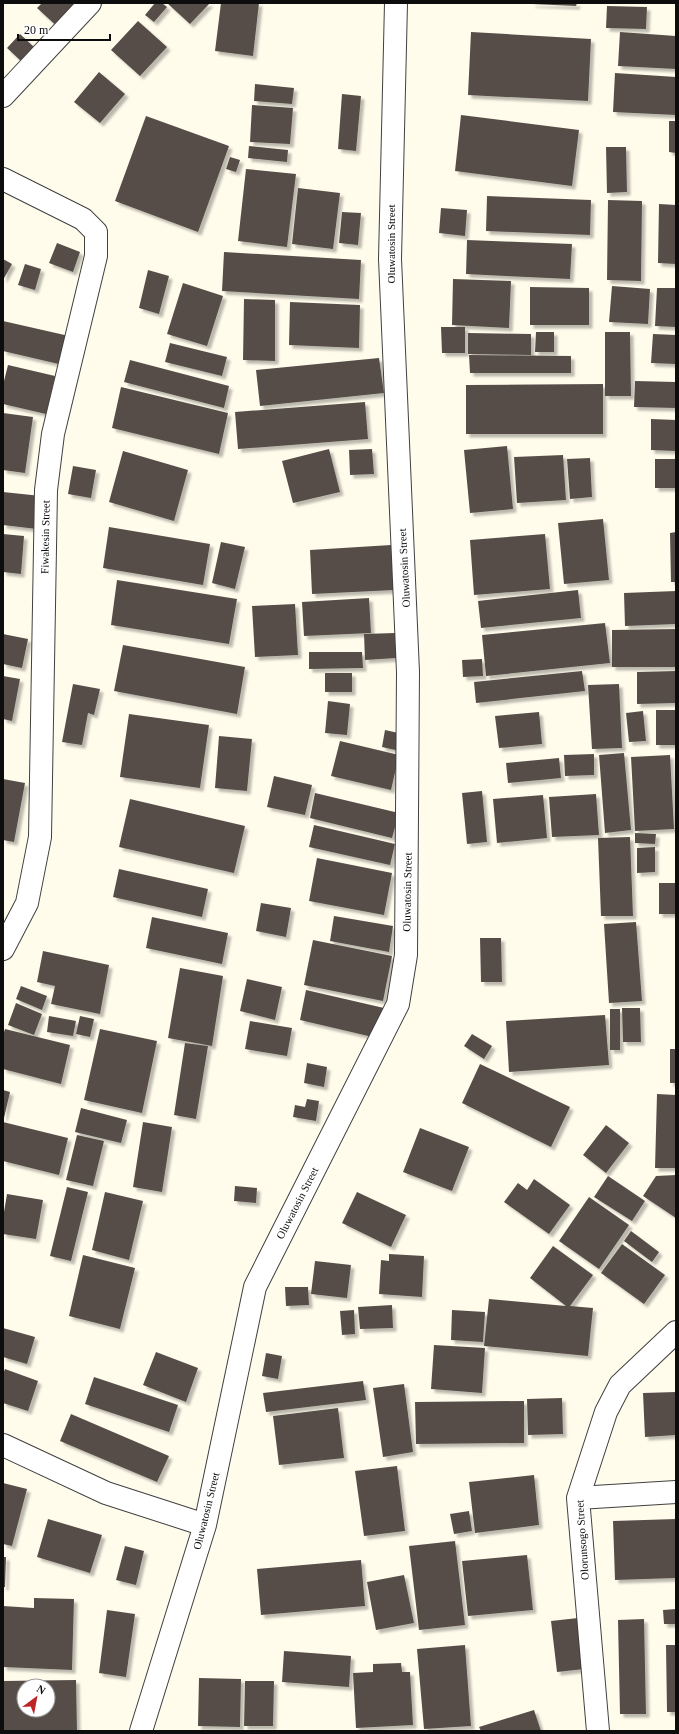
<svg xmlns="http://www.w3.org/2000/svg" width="679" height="1734" viewBox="0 0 679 1734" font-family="'Times New Roman',serif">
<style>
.building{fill:#564e49;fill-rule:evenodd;filter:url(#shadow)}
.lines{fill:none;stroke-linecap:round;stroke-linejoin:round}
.street-casing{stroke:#404040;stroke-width:24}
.street{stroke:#fff;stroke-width:22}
.labels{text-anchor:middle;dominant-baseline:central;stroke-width:4;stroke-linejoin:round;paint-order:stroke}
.street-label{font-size:11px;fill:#0d0d0d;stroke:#fff}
</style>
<defs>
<filter id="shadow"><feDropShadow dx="3.5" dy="3.5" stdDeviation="1" flood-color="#0004"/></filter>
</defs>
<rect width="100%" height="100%" fill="#fffcec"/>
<path class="building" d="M42,3H86L61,30L37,8Z
M155,3H162L167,7L154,22L145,15Z
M167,3H210L190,24Z
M221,3H259L253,56L215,51Z
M532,3H577L576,6L532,4Z
M607,6L647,7L646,29L606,28Z
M138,21L167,47L140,76L111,50Z
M471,32L591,39L588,101L468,95Z
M620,32L676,36V69L618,66Z
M20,34L35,48L22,62L7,48Z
M99,72L125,94L100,123L74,102Z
M615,73L676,77V115L613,112Z
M255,84L294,88L292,104L254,101Z
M342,94L361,96L356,151L338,149Z
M252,105L293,108L290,144L250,142Z
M461,115L579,130L572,186L455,171Z
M146,116L229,146L198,232L115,201Z
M669,121H676V153L669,152Z
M249,146L288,150L287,162L248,158Z
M606,147H626L627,192L607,193Z
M230,157L240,160L236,172L226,169Z
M246,169L296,174L287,247L238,241Z
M298,188L340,193L333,249L292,244Z
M487,196L591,200L590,235L486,231Z
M608,200L642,201L641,281L607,280Z
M659,204L676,205V264L658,263Z
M441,208L467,210L465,236L439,233Z
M342,212L361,213L358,245L339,243Z
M467,240L572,244L570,279L466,274Z
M57,243L80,252L73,272L49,263Z
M224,252L361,260L359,299L222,291Z
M3,259L12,264L3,280Z
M25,264L41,269L35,290L18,285Z
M148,270L169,276L159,314L139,308Z
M453,279L511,281L509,328L452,325Z
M183,283L223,296L207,346L167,334Z
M612,286L650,289L648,324L609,322Z
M530,287L589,288V325H530Z
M657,288H676V327L655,326Z
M244,299L275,300V361L243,360Z
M290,302L360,305L359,348L289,345Z
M3,321L69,336L63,365L3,351Z
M441,327H465V353H442Z
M536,332H554V352H535Z
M605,332H630L631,396H605Z
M468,333L531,334V355L468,354Z
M653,334L676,335V364L651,363Z
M170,343L227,357L222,376L165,362Z
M469,355L571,356V373H470Z
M379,358L384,393L260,406L256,370Z
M130,360L229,386L224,408L124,382Z
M8,365L55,376L46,414L3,404V385Z
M635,381L676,382V408L634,407Z
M603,384V434H466V385Z
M121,387L228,413L219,454L112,428Z
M365,402L368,439L238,449L235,412Z
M3,413L33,417L25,473L3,470Z
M651,419L676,420V451L651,450Z
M507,446L513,509L470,513L464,450Z
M329,449L340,492L293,503L282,461Z
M372,449L374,474L350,475L349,450Z
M123,451L188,470L174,521L109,502Z
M563,455L566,500L517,503L514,457Z
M590,458L592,497L570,499L567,459Z
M655,459H676V488H655Z
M73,466L96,470L91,498L68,494Z
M3,492L41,496L37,529L3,525Z
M603,519L609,580L564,584L558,523Z
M109,527L210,544L203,585L103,568Z
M676,532V582H671L670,533Z
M3,534L24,536L21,574L3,572Z
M545,534L550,589L474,595L470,540Z
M221,542L245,547L235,589L212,583Z
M391,545L394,590L312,594L310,550Z
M117,580L237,599L229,644L111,625Z
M578,590L581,618L481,628L478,601Z
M676,591V624L625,626L624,593Z
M369,598L371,633L304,636L302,602Z
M295,604L298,655L255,657L252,606Z
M605,623L610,663L486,676L482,635Z
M676,629V667H612V630Z
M395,633L396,658L365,660L364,634Z
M3,634L28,639L22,668L3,664Z
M123,645L245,667L237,714L114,691Z
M309,652H362L363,668L309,669Z
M482,659L483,676L463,677L462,660Z
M582,671L585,691L476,703L474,682Z
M676,671V703L637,704V672Z
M325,673H352V692H325Z
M3,676L20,679L12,721L3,719Z
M73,684L100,689L94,715L88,713L82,745L62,742Z
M619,684L622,748L592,749L588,685Z
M328,701L350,704L347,735L325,733Z
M656,710H676V745H656Z
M643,711L646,741L629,742L626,713Z
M539,712L542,744L499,748L495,716Z
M129,714L209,725L200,788L120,777Z
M385,730L403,734L400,751L382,747Z
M219,736L252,739L247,791L215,788Z
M340,741L399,755L391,790L331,776Z
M624,753L631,830L605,833L599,755Z
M594,754V775L565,776L564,755Z
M670,755L674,829L635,831L631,757Z
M559,758L561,778L508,783L506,763Z
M274,776L312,785L305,815L267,807Z
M3,779L25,783L14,842L3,840Z
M482,791L487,842L467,844L462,793Z
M315,793L399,813L392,838L310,818Z
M596,794L599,835L552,837L549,797Z
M543,795L547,838L497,843L493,799Z
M130,799L245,826L234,873L119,847Z
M314,825L395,844L390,865L309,847Z
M635,833L656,834L655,844L635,843Z
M630,837L633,916H601L598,838Z
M655,847V872L637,873V848Z
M317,858L392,873L384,915L309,901Z
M119,869L208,889L202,917L113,897Z
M659,883H676V914H659Z
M261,903L291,908L286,937L256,931Z
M334,916L393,926L389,952L330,941Z
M152,917L228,933L222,964L146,948Z
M636,922L642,1001L609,1003L604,924Z
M480,938H501L502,982H481Z
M313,940L392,956L383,1001L304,985Z
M43,951L109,965L100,1014L51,1004L55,986L37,982Z
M180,968L223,976L212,1046L168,1038Z
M247,979L282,987L275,1020L240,1011Z
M21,986L47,996L42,1010L16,999Z
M306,990L384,1008L377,1038L300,1020Z
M16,1003L42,1014L34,1035L8,1025Z
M622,1008H640L641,1042H623Z
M610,1009H620V1050H610Z
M605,1015L609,1065L509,1072L506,1021Z
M49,1016L76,1021L73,1036L47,1032Z
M80,1016L94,1019L90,1037L76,1034Z
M250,1021L292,1028L287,1056L245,1049Z
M5,1029L70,1045L61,1084L3,1069V1035Z
M100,1029L157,1041L142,1113L84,1100Z
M472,1034L492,1046L484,1059L464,1046Z
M185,1043L208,1046L196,1119L174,1115Z
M670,1049H676V1083H670Z
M307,1063L327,1067L324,1087L304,1083Z
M480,1064L570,1107L551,1147L462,1103Z
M3,1090L10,1092L4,1118H3Z
M657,1094L676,1095V1168H655Z
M307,1099L319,1101L316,1121L293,1117L295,1105L305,1107Z
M81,1108L127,1120L121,1143L75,1132Z
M3,1122L68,1138L59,1175L3,1161Z
M143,1122L172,1127L162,1192L133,1187Z
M606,1125L629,1143L606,1173L583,1155Z
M420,1128L469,1147L452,1191L403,1172Z
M77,1135L104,1141L93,1186L66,1180Z
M676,1175V1218L643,1196L656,1176Z
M608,1176L645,1201L632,1221L594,1197Z
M534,1179L570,1205L549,1234L504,1202L518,1183L527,1190Z
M235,1186L257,1188L256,1203L234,1201Z
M67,1187L88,1192L71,1261L50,1256Z
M105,1192L143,1201L129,1260L92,1250Z
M357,1192L406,1215L391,1247L342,1223Z
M7,1194L43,1200L36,1239L3,1234V1218Z
M589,1197L629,1225L599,1269L559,1241Z
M631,1231L659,1252L652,1262L624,1241Z
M622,1244L665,1275L644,1304L601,1273Z
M553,1246L593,1275L570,1306L593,1308L588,1356L484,1346L489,1299L566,1306L530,1278Z
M389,1254L424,1256L422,1297L379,1294L381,1260L389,1261Z
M83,1255L135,1268L120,1329L69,1316Z
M315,1261L351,1265L347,1298L311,1294Z
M285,1287H308L309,1305L286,1306Z
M392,1305L393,1328L360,1329L358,1307Z
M354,1310L355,1334L342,1335L340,1311Z
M452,1310L485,1312L483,1342L451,1340Z
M3,1328L35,1337L27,1364L3,1357Z
M434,1345L485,1348L482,1393L431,1389Z
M156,1352L198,1368L186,1402L143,1385Z
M266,1353L282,1356L278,1379L262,1376Z
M5,1369L38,1381L28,1411L3,1403V1374Z
M94,1377L178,1405L169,1432L85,1404Z
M363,1381L366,1400L266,1412L263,1393Z
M404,1384L413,1452L383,1457L373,1388Z
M676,1392V1435L645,1437L643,1393Z
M562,1398L563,1434L528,1435L527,1399Z
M524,1401V1443L416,1444L415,1402Z
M338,1408L344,1458L279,1465L273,1416Z
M71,1414L169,1456L157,1482L60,1441Z
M397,1466L405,1531L364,1536L355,1471Z
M534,1475L539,1525L475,1533L469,1482Z
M3,1483L27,1489L12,1546L3,1544Z
M469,1511L472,1531L454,1534L450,1514Z
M48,1519L102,1535L90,1573L37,1557Z
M676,1519V1578L615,1580L613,1521Z
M455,1541L465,1625L419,1630L409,1546Z
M125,1546L144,1551L136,1585L116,1580Z
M527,1555L533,1610L468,1616L462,1561Z
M3,1557H6L5,1587H3Z
M361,1560L365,1606L261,1615L257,1569Z
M404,1575L414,1623L376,1630L367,1582Z
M34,1598L74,1599L72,1670L3,1667V1606L34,1608Z
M676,1609V1624H664L663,1610Z
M107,1610L135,1614L126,1677L99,1673Z
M578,1618L584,1669L557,1672L551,1621Z
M644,1619L646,1714H620L618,1620Z
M465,1645L471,1726L424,1729L417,1649Z
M666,1645H676V1712H667Z
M284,1651L351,1656L349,1687L282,1682Z
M401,1663L402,1672H410L413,1725L356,1728L353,1673L373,1672V1664Z
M199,1678L241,1679L240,1727L198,1726Z
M76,1680L77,1731H3V1681ZM24,1686H48V1710H24Z
M245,1681H274L273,1726H244Z
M534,1710L541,1731H481L479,1727Z"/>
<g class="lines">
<defs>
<path id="street" d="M3,96L90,3
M3,179L83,219L96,232V256L53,434L46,490L40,837L27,903L3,949
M3,1445L106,1493L205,1525
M578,1498L676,1492
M141,1731L205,1525L255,1287L398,1004L406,955L408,672L390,259L396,3
M598,1731L578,1498L606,1412L620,1385L676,1332"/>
</defs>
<use href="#street" class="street-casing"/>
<use href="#street" class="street"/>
</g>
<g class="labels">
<g class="street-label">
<text transform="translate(391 244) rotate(-90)">Oluwatosin Street</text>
<text transform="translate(45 537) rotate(-89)">Fiwakesin Street</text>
<text transform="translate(404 568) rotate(-93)">Oluwatosin Street</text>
<text transform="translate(407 892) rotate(-89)">Oluwatosin Street</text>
<text transform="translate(297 1203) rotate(-63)">Oluwatosin Street</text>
<text transform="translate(206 1511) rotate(-76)">Oluwatosin Street</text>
<text transform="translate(582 1540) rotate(-94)">Olorunsogo Street</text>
</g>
</g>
<rect width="679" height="1734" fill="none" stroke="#0d0d0d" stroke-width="8"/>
<g transform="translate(36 1698) rotate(32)"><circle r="19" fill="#ffffff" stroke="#9e9e9e"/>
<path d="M0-3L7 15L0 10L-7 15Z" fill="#be2325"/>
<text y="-6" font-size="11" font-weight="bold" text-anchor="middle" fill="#0d0d0d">N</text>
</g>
<path d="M18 34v6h92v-6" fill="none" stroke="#0d0d0d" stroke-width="2"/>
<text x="24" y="34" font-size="12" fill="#0d0d0d" stroke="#ffffff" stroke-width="3" paint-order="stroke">20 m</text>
</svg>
